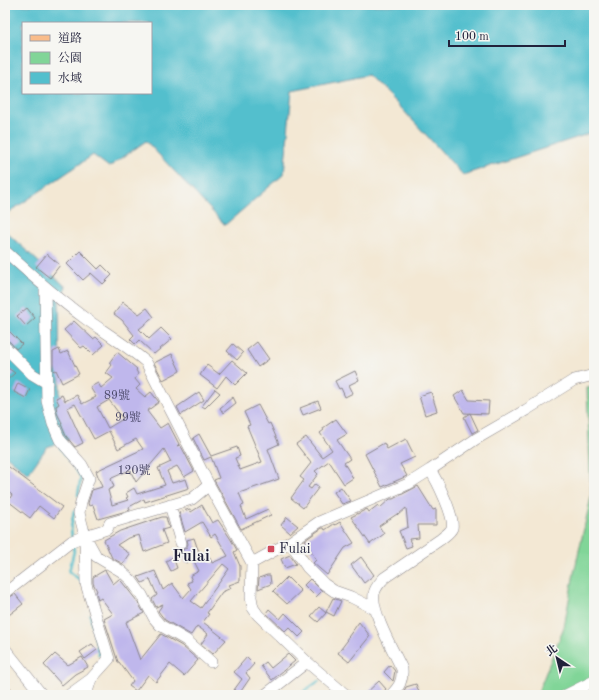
<svg xmlns="http://www.w3.org/2000/svg" width="599" height="700" viewBox="0 0 599 700" font-family="'Old Standard TT','Noto Serif TC',serif">
<style>
.green{fill:#81d598;stroke:#527c6a}
.water{fill:#53bfcd;stroke:#3a7084;fill-rule:evenodd}
.lines{fill:none;stroke-linecap:round;stroke-linejoin:round}
.stream{stroke:#53bfcd;stroke-width:2.5}
.building{fill:#bfb7ec;fill-rule:evenodd}
.minor-casing{stroke:#8a8588;stroke-width:12}
.major-casing{stroke:#8a8588;stroke-width:16}
.minor{stroke:#fff;stroke-width:11}
.major{stroke:#f9bc8a;stroke-width:14}
.poi-dot{fill:#d1495b;stroke:#f6f6f2;stroke-width:1.5}
.labels{text-anchor:middle;dominant-baseline:central;stroke-width:3.5;stroke-linejoin:round;paint-order:stroke}
.number-label{font-size:12px;fill:#494767}
.poi-label{font-size:14px;fill:#22223b;stroke:#f6f6f2;text-anchor:start}
.quarter-label{font-size:16px;font-weight:bold;fill:#22223b;stroke:#f6f6f2}
</style>
<rect width="100%" height="100%" fill="#f6f6f2"/>
<filter id="ink" filterUnits="userSpaceOnUse"><feTurbulence type="fractalNoise" baseFrequency=".025" numOctaves="2"/><feDisplacementMap in="SourceGraphic" scale="8" xChannelSelector="R" yChannelSelector="G"/><feConvolveMatrix kernelMatrix="1 2 1 2 8 2 1 2 1" color-interpolation-filters="sRGB"/></filter>
<filter id="wash" filterUnits="userSpaceOnUse"><feTurbulence type="fractalNoise" baseFrequency=".012" numOctaves="4" result="noise"/><feDisplacementMap in="SourceGraphic" scale="16" xChannelSelector="R" yChannelSelector="G"/><feGaussianBlur stdDeviation="0.9" result="paint"/><feColorMatrix in="noise" values="0 0 0 0 0 0 0 0 0 0 0 0 0 0 0 0 0 1.4 0 .05"/><feComposite in="paint" operator="in"/></filter>
<g filter="url(#wash)">
<rect width="100%" height="100%" fill="#f3e8d4"/>
<path class="green" d="M594,387V685L567,695H537L564,627L574,573L591,497L587,388Z"/>
<path class="water" d="M5,5H594V132L463,175L404,111L368,75L292,91L284,174L225,225L146,141L109,167L93,155L5,215ZM23,23H151V93H23Z
M5,231L66,287L59,299L60,401L73,438L47,447L28,474L5,455Z"/>
<g class="lines">
<path class="stream" d="M60,447L81,477L78,495
M72,538L71,528L74,511
M73,545L74,551L69,572L82,581
M90,615L99,655
M299,695L319,681"/>
</g>
<g id="blocks">
<path class="building" d="M80,251L98,269L102,265L112,275L103,284L91,273L83,280L67,264Z
M47,254L60,265L50,278L36,267Z
M123,302L139,314L147,308L154,317L139,329L149,339L161,328L172,339L154,354L139,340L135,344L130,339L134,335L122,320L114,314Z
M27,308L35,318L26,326L17,316Z
M74,321L93,339L96,337L104,345L93,355L84,346L81,348L64,330Z
M5,327L22,344L16,349L10,342L5,340Z
M257,342L269,359L258,367L247,350Z
M233,344L243,353L237,360L227,351Z
M59,349L61,354L68,351L79,374L62,383L56,370L54,371L53,370V352Z
M117,352L137,369L136,370L138,374L135,379L140,385L136,389L145,397L151,392L159,402L147,411L160,428L168,423L179,444L177,446L180,445L182,448L194,471L184,477L177,466L167,471L172,483L186,479L189,488L145,502L144,499L129,507L130,510L98,519L93,505L89,506L88,503L92,490L102,487L96,471L143,449L136,439L118,449L109,431L94,439L75,404L67,408L83,443L75,447L66,436L61,424L62,423L57,413L56,406L59,404L56,398L62,395L65,401L77,395L82,404L96,397L90,387L98,383L101,388L113,378L106,373L112,365L109,363ZM109,400L123,419L108,428L97,407ZM164,449L171,462L158,468L165,485L137,494L134,488L126,493L128,497L126,498L128,500L112,505L108,490L114,487L111,479L112,478L130,470L136,482Z
M172,354L180,371L163,380L154,363Z
M232,360L247,373L235,385L226,376L217,388L200,375L207,365L219,374Z
M5,366L15,373L5,382Z
M355,371L359,380L349,385L353,393L345,397L341,388L339,389L335,381Z
M18,383L30,389L26,398L14,392Z
M215,389L220,393L205,408L202,406Z
M463,390L469,400L489,401L488,414L464,413L454,396Z
M199,392L204,400L181,415L177,407Z
M431,392L437,411L425,415L419,396Z
M233,397L236,403L223,413L220,408Z
M318,401L321,408L303,415L300,408Z
M258,405L268,424L270,423L279,444L268,449L279,479L239,493L244,505L241,506L246,519L268,509L271,515L241,529L214,480L219,478L211,457L204,460L193,438L199,434L211,456L237,447L240,456L235,458L240,470L262,462L247,426L250,425L244,412Z
M470,413L478,430L472,433L464,417Z
M336,419L347,434L337,440L350,459L344,463L353,478L344,484L329,461L315,471L318,474L308,487L311,489L315,484L319,487L303,508L298,504L299,503H297L291,498L304,480L300,477L311,463L296,444L306,437L322,457L332,450L320,433L324,430L323,428Z
M406,439L415,457L400,464L407,476L382,487L365,454L384,443L387,449Z
M5,464L62,507L54,518L39,506L30,518L8,501L12,495L5,489Z
M418,486L433,510L436,509V525H418L419,538L409,539L412,546L406,548L399,531L408,527L406,508L398,515L397,514L379,526L384,534L370,544L351,517L367,509L369,512L378,505L380,508L390,499H393Z
M341,487L351,501L342,504L334,492Z
M202,505L212,523L218,520L230,538L237,550L234,552L240,566V581L229,585L231,588L222,592L207,613L209,614L203,622L226,640L213,654L201,644L208,634L197,626L191,635L165,620L158,611L163,604L156,607L152,599L157,595L150,579L142,583L138,577L155,571L163,590L172,583L183,598L191,589L187,583L192,581L190,576L199,571L193,559L186,563L182,550L186,548L188,544L187,540L194,538L197,547L203,558L209,556L212,563L228,556L215,534L211,537L202,522L185,532L179,512L190,509L191,512ZM223,564L229,569L201,608L191,601Z
M162,517H166L169,528L162,530L167,543L144,552L139,535L128,538L117,545L130,554L123,564L112,558L104,540L120,531Z
M287,517L298,526L290,533L281,525Z
M340,522L354,543L345,548L327,575L313,563L316,560L305,540L322,528H324L325,530L334,524L335,525Z
M290,555L296,564L285,568L281,559Z
M173,557L177,568L171,571L166,561Z
M361,557L374,575L364,583L351,565Z
M105,570L113,584L119,579L122,582L137,601L144,613L126,622L140,660L161,634L182,646L198,660L184,676L170,664L156,682L148,675L136,691L129,686L133,681L119,662H118L104,619L113,614L101,598L98,600L96,592L97,591L93,583V577Z
M267,575H270L271,584L258,589L259,578Z
M287,577L301,591L287,604L273,591Z
M310,579L322,591L316,597L304,585Z
M15,594L23,604L5,618V600Z
M333,598L341,601L334,616L326,612Z
M319,607L326,613L318,622L311,616Z
M269,609L280,619L285,613L304,632L299,637L289,627L285,631L266,613Z
M359,622L370,636L349,662L338,653L347,641L346,640Z
M92,644L97,650L85,659L80,652Z
M55,654L68,665L82,657L88,667L75,674L62,685L44,665Z
M288,654L295,661L272,680L261,666L266,662L271,668Z
M247,657L254,664L246,673L250,678L239,694L234,690L242,679L234,672Z
M390,665L395,671L393,681L384,672Z
M379,681L386,689L381,695H364Z
M416,684L420,695H405L404,691L406,687Z"/>
</g>
</g>
<g filter="url(#ink)">
<use href="#blocks" fill-opacity="0" stroke="#8a8588" stroke-width="1"/>
<g class="lines">
<defs>
<path id="minor" d="M5,251C31,275 57,298 86,319C106,333 127,346 146,362L209,485
M45,287L47,401L53,424L60,440L82,465L89,478L81,502L79,513L85,536L96,556L121,571L131,580L142,595L154,618L160,625L186,640L211,662
M5,347L32,374L47,383
M170,505L181,543
M290,542L307,567L324,584L334,591L351,597L375,609
M252,563L290,542L319,522L408,484L430,470L476,439L526,410L574,380L594,375
M5,593L72,541L85,536
M5,649L42,695
M69,695L91,679L109,659L86,584L85,536L107,529L110,523L192,499L209,485L252,563L251,597L253,608L258,615L307,662L346,695
M86,695L91,679
M265,695L307,662
M391,695C399,687 403,681 402,669C394,652 371,612 374,594C375,587 380,583 384,578L441,539C444,536 450,533 452,528C455,517 437,480 430,470
M566,695L594,681"/>
<path id="major" d="M5,693L6,695"/>
</defs>
<use href="#minor" class="minor-casing"/>
<use href="#major" class="major-casing"/>
<use href="#minor" class="minor"/>
<use href="#major" class="major"/>
</g>
</g>
<rect class="poi-dot" x="267" y="545" width="8" height="8" rx="2"/>
<g class="labels">
<g class="number-label">
<text x="117" y="396">89號</text>
<text x="128" y="418">99號</text>
<text x="134" y="471">120號</text>
</g>
<g class="poi-label">
<text x="279" y="549">Fulai</text>
</g>
<g class="quarter-label">
<text x="191" y="557">Fulai</text>
</g>
</g>
<rect width="599" height="700" fill="none" stroke="#f6f6f2" stroke-width="20"/>
<rect x="22" y="22" width="130" height="72" fill="#f6f6f2" stroke="#a1a1a9"/>
<rect x="30" y="35" width="20" height="6" fill="#f9bc8a" stroke="#a1a1a9"/>
<text x="58" y="42" font-size="12" fill="#22223b">道路</text>
<rect x="30" y="52" width="20" height="12" fill="#81d598" stroke="#a1a1a9"/>
<text x="58" y="62" font-size="12" fill="#22223b">公園</text>
<rect x="30" y="72" width="20" height="12" fill="#53bfcd" stroke="#a1a1a9"/>
<text x="58" y="82" font-size="12" fill="#22223b">水域</text>
<g transform="translate(557 658) rotate(325)" stroke="#f6f6f2" stroke-width="3" paint-order="stroke">
<path d="M0-3L7 15L0 10L-7 15Z" fill="#22223b"/>
<text y="-6" font-size="11" font-weight="bold" text-anchor="middle" fill="#22223b">北</text>
</g>
<path d="M449 40v6h116v-6" fill="none" stroke="#22223b" stroke-width="2"/>
<text x="455" y="40" font-size="12" fill="#22223b" stroke="#f6f6f2" stroke-width="3" paint-order="stroke">100 m</text>
</svg>
